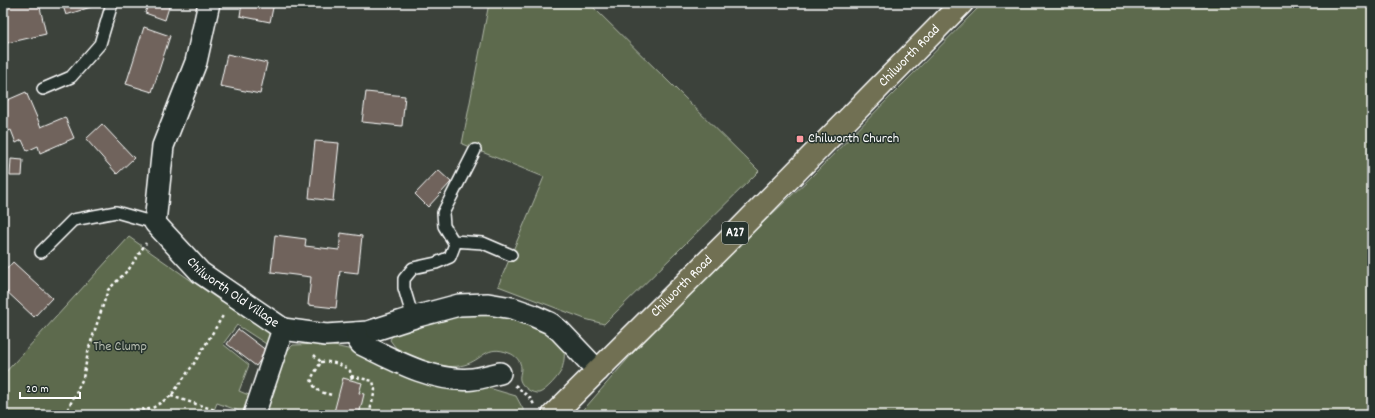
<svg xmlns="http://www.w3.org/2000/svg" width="1375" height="418" viewBox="0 0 1375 418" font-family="Dekko,sans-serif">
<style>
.green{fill:#5d6b4d;stroke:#aeb5a6}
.building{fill:#70645b;stroke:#fff}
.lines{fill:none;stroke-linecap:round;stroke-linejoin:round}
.lane-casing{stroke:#fff;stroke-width:14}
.street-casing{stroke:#fff;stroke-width:24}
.primary-casing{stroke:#fff;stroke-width:25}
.path{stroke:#fff;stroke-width:2.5;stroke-dasharray:3 3;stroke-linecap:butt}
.lane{stroke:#26332d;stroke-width:11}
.street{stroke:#26332d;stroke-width:21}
.primary{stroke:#716f52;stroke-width:22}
.poi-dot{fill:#ff9aa2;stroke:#26332d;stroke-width:1.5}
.labels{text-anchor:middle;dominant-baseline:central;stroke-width:3;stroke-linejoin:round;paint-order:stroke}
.shield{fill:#26332d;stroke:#bec2c0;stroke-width:1}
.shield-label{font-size:13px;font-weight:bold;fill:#fff}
.street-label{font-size:14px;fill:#fff;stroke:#26332d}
.poi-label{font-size:14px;fill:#fff;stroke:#26332d;text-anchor:start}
.park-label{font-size:14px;fill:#b6bcaf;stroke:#26332d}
</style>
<rect width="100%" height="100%" fill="#3c423b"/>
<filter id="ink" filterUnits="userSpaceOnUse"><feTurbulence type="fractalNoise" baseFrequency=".025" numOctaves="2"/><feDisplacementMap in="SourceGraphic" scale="8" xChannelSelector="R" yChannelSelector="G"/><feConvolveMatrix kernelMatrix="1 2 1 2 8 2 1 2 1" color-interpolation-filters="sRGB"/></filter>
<g filter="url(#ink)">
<path class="green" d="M489,3H589L759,171L604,324L585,319L498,286L544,177L462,144Z
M983,3H1372V415H579L666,315L811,177Z
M129,237L219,300L252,316L272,329L271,347L237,325L223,344L249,365L239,391L251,396L245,413L217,403L212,415H3V375Z
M462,312C478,313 493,314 508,314C513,315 519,314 523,316C528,318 560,342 562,345C566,352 564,362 562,369C560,375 546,391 539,393C532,394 522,387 520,380C519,376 521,373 521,368C521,361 515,355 509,353C486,344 483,360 464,365C445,370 416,362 400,351C396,349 393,344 390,340L393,334Z
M325,344L348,349L357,353L482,386L516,396L524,411L520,415H262L286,352L293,345Z"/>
<path class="building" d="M3,3H39L46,34L3,44Z
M62,3H103L66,15Z
M149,3H166L170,4L165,20L145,13Z
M242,3H274L270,22L240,16Z
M144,27L170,36L152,92L126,84Z
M227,54L267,63L260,94L220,86Z
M26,92L41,127L65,117L74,138L40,153L38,146L27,151L22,140L16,143L11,130L6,132L3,126V102Z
M366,92L405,96L402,126L362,122Z
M102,124L134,158L117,174L86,139Z
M315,141L339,143L333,201L309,198Z
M11,159L23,160L22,176H10Z
M438,170L451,182L428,207L415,194Z
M341,233L362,236L358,273L340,271L336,308L308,305L311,277L271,272L275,235L306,239L305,246L339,250Z
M13,262L52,298L34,317L3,288V273Z
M238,329L267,351L256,366L227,344Z
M343,378L362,383L359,393L364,394L359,415H327L328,410L334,412Z"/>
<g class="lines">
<defs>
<path id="lane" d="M43,89L71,77L100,44L111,7V3
M453,241L483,243L511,255
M41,252L73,220L116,212L155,223
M413,318L404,288V279L413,268L436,263L450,257L455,244L444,226L443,213L475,150"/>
<g id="street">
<path id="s1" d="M209,3L196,62L163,146L155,223L201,273L283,329L326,335L368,332L418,316L459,305L488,304L512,308L532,315L550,323L560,331L598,371"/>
<path d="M357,333L358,340L361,344C393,360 435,383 473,379C482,378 491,375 500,373"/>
<path d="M254,415L283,329"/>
</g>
<g id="primary">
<path id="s2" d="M553,415L726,243L962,3"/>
</g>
</defs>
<use href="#lane" class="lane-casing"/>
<use href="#street" class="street-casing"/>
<use href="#primary" class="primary-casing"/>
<path class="path" d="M314,355L321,362L311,379C315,392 321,392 332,395
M321,362C332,361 341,364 350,371L352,380
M351,376L373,381L375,390L369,415
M515,385L530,398L535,406
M171,396L221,412
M65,415L83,378L89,348L108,290L129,269L146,243
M126,415L129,410L151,409L171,396L195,362L224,314"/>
<use href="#lane" class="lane"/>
<use href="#street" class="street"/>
<use href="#primary" class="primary"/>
</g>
</g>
<rect class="poi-dot" x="796" y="135" width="8" height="8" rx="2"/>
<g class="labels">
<rect class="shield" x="722" y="222" width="26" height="22" rx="3"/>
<g class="shield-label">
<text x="735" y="233">A27</text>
</g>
<g class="street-label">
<text stroke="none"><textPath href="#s2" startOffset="506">Chilworth Road</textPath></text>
<text stroke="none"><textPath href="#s2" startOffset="182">Chilworth Road</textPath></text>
<text stroke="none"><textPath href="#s1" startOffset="333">Chilworth Old Village</textPath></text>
</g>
<g class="poi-label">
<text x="808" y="139">Chilworth Church</text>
</g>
<g class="park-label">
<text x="120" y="347">The Clump</text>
</g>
</g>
<rect width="1375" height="418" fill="none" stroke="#26332d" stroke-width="16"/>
<rect x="8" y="8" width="1359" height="402" fill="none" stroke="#fff" stroke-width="1.5" filter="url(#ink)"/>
<path d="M20 392v6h60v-6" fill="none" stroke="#ffffff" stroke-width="2"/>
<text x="26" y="392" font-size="12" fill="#ffffff" stroke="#26332d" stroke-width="3" paint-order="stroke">20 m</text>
</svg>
